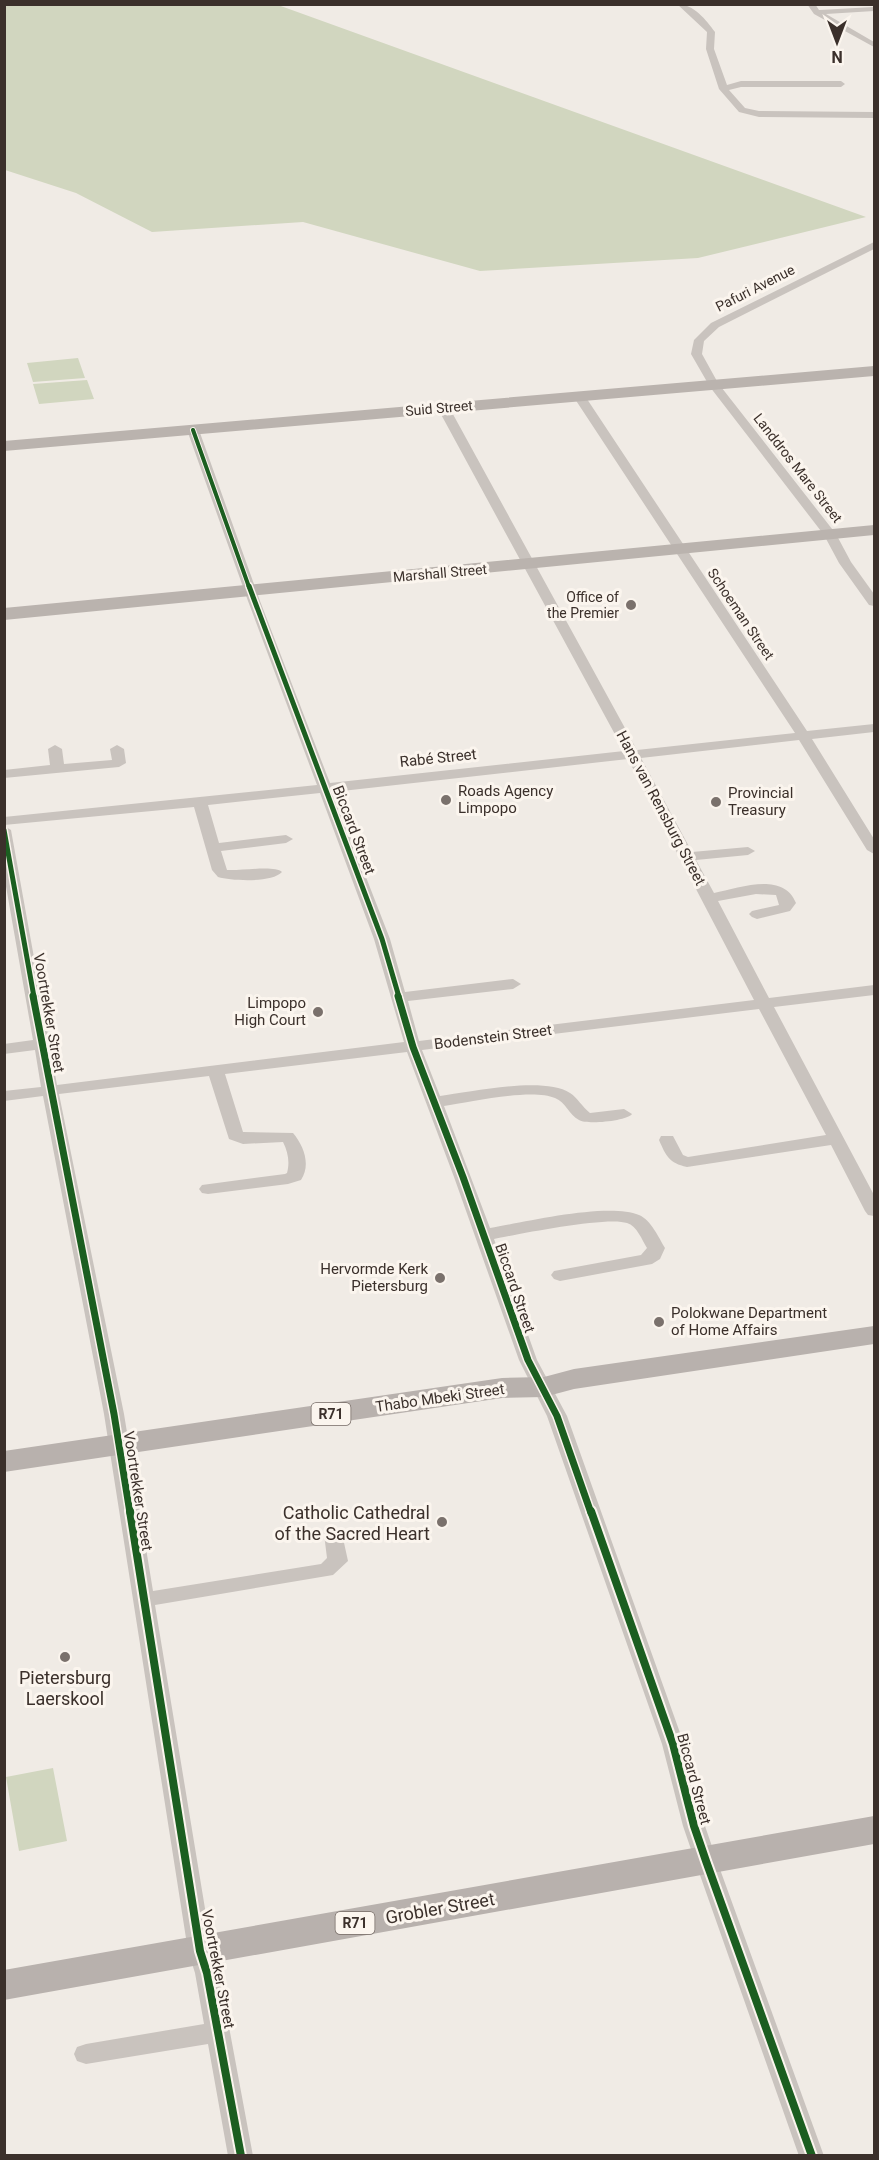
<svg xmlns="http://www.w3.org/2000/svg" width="879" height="2160" viewBox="0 0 879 2160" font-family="Roboto,sans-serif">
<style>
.green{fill:#d1d6bf}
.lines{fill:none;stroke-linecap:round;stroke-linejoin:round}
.street{fill:#c9c3be;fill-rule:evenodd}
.secondary{fill:#bab3ae;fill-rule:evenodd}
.primary{fill:#b8b1ad;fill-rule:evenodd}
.cycleway-far3-casing{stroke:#fbf5ee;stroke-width:6}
.cycleway-far2-casing{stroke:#fbf5ee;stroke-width:8}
.cycleway-far1-casing{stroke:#fbf5ee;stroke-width:10}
.cycleway-casing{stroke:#fbf5ee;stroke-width:12}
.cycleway-far3{stroke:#1b5e20;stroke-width:4}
.cycleway-far2{stroke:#1b5e20;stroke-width:5}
.cycleway-far1{stroke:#1b5e20;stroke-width:7}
.cycleway{stroke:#1b5e20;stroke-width:8}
.poi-dot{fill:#7a716c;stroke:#fbf5ee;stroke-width:2}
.labels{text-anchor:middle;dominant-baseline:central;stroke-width:6;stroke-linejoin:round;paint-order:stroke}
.far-street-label{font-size:14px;fill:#3b302b;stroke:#fbf5ee}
.far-poi-label{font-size:14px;fill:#3b302b;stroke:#fbf5ee;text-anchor:end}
.shield{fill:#fbf5ee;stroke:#756b66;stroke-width:1.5}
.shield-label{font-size:14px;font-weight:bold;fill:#3b302b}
.street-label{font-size:15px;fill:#3b302b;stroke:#fbf5ee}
.poi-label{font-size:15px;fill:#3b302b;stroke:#fbf5ee;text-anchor:start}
.near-poi-label{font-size:18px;fill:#3b302b;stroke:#fbf5ee;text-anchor:end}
.near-street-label{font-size:18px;fill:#3b302b;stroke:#fbf5ee}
</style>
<rect width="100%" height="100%" fill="#f0ebe5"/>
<path class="green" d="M5,4L278,5L866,217L698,258L480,271L303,222L152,232L76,193L5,170Z
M78,358L85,378L33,382L27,363Z
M87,380L94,399L39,404L33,384Z
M53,1768L67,1841L19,1851L6,1777Z"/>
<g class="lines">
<path class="street" d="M677,4C694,4 706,20 715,32L714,49L727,85L741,81H841L845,84L841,87H741L729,90L745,108L759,111L874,112V118L759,117L739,112L719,89L706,49L707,32Z
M807,4H815L819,10L874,7V11L826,14L874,42V47L814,14Z
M874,242V249L719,327L704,341L702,354L718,383L836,534L851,562L874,594V606L869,605L839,563L824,535L710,387L691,354L694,340L711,323Z
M579,393L585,396L807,731L874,724V732L812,739L874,839V854L867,850L799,740L641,758L692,852L748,847L755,851L748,855L696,860L714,893C739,888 783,871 796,903L790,911L757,919L752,917L749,914L752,911L779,905L776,895L756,894L718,901L769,998L874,985V995L774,1007L874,1195V1216L868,1215L865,1211L831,1145L687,1167C669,1163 666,1156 659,1140L661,1136H673L683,1155L688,1157L826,1135L759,1009L422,1050L440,1096C471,1092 544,1076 570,1093C578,1098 582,1107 590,1113L624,1109L632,1114C627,1121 587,1125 579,1120C569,1115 566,1102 555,1098C532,1088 470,1102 444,1106L490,1228C525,1222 608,1202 639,1215C651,1220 659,1238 665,1248L660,1259L652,1264L560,1281L554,1279L551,1275L554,1271L641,1255L647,1248C642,1240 637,1226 627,1223C608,1216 518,1234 494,1239L537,1360L567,1416L684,1744L705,1826L717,1861L824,2156H799L695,1861L683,1826L662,1744L547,1416L519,1360L454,1177L407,1052L225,1074L243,1132L293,1133C304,1146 311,1165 301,1180L288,1184L208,1194L202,1193L199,1189L202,1185L285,1174L287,1173C290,1162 288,1152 283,1142L243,1144L229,1139L209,1076L59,1094L124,1414L153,1591L321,1564L327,1558L324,1534L327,1529L334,1527L341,1529L348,1561L333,1575L155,1605L212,1951L219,1973L253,2156H228L208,2044L86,2064L77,2061L74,2054L77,2047L86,2044L204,2024L195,1973L188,1951L104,1414L43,1096L4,1101V1091L41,1087L35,1050L4,1054V1044L33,1040L4,875V826L11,830L57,1085L404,1042L374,939L320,793L208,805L219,843L286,835L293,839L286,843L221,851L227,870C241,871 275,865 282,872C272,883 232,881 218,877L212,870L194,807L4,825V817L317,785L248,601L187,430L193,427L199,430L260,601L330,783L624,751L437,407L443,404L449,407L637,750L795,733L573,396ZM628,759L754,1000L419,1041L408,1001L513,989L521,984L513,979L405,992L390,939L333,792Z
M55,745L62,749L64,764L112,760L110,749L117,745L124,749L126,763L119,767L4,778V770L50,765L48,749Z"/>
<path class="secondary" d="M874,366V376L4,451V441Z
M874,525V535L4,620V608Z"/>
<path class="primary" d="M874,1326V1344L574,1389L544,1397L502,1398L4,1472V1451L502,1378L544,1377L574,1369Z
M874,1816V1844L4,2000V1970Z"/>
<defs>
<path id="cycleway-far3" d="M193,430L249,587"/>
<path id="cycleway-far2" d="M249,586L382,939L399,997
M4,830L34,997"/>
<path id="cycleway-far1" d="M33,996L114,1414L130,1513
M398,996L413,1047L463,1177L528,1360L557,1416L591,1513"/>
<path id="cycleway" d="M130,1511L200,1951L207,1973L241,2156
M591,1511L673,1744L694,1826L706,1861L812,2156"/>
</defs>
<use href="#cycleway-far3" class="cycleway-far3-casing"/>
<use href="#cycleway-far2" class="cycleway-far2-casing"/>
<use href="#cycleway-far1" class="cycleway-far1-casing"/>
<use href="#cycleway" class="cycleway-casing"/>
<use href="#cycleway-far3" class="cycleway-far3"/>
<use href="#cycleway-far2" class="cycleway-far2"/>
<use href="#cycleway-far1" class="cycleway-far1"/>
<use href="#cycleway" class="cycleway"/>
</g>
<g class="poi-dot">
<circle cx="631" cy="605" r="6"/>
<circle cx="446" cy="800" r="6"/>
<circle cx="716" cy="802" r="6"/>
<circle cx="318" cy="1012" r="6"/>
<circle cx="440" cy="1278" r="6"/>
<circle cx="659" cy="1322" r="6"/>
<circle cx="442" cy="1522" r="6"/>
<circle cx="65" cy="1657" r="6"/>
</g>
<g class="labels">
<g class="far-street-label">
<text transform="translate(755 288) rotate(-27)">Pafuri Avenue</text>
<text transform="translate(439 408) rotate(-5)">Suid Street</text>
<text transform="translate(798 468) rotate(52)">Landdros Mare Street</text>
<text transform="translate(440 573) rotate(-5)">Marshall Street</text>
<text transform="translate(741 614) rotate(56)">Schoeman Street</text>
</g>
<g class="far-poi-label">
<text x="619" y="597">Office of<tspan x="619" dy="16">the Premier</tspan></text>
</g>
<g class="shield">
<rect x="311.5" y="1403" width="39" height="22" rx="4.5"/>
<rect x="335.5" y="1912" width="39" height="22" rx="4.5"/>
</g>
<g class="shield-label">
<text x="331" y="1414">R71</text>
<text x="355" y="1923">R71</text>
</g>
<g class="street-label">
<text transform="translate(438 758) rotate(-6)">Rabé Street</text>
<text transform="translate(661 808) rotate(62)">Hans van Rensburg Street</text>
<text transform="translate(354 830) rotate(69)">Biccard Street</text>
<text transform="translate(49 1013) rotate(80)">Voortrekker Street</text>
<text transform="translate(493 1037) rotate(-7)">Bodenstein Street</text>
<text transform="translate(515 1288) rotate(71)">Biccard Street</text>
<text transform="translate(440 1398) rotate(-8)">Thabo Mbeki Street</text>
<text transform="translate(138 1491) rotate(81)">Voortrekker Street</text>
<text transform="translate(694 1779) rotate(75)">Biccard Street</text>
<text transform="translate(218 1969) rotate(79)">Voortrekker Street</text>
</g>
<g class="poi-label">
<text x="458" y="791">Roads Agency<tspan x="458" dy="17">Limpopo</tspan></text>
<text x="728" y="793">Provincial<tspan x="728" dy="17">Treasury</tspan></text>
<text x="306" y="1003" text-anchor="end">Limpopo<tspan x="306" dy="17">High Court</tspan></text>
<text x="428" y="1269" text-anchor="end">Hervormde Kerk<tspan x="428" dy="17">Pietersburg</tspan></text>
<text x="671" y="1313">Polokwane Department<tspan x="671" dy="17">of Home Affairs</tspan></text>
</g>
<g class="near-poi-label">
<text x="430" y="1512">Catholic Cathedral<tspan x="430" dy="21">of the Sacred Heart</tspan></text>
<text x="65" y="1677" text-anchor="middle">Pietersburg<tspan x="65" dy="21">Laerskool</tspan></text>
</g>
<g class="near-street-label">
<text transform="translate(440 1908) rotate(-10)">Grobler Street</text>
</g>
</g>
<rect width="879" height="2160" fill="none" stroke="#3b302b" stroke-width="12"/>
<g transform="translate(837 42) rotate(180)" stroke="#fbf5ee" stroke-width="4.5" paint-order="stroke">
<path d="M0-4.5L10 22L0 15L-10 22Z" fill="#3b302b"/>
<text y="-9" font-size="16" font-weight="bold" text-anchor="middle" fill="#3b302b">N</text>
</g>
</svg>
